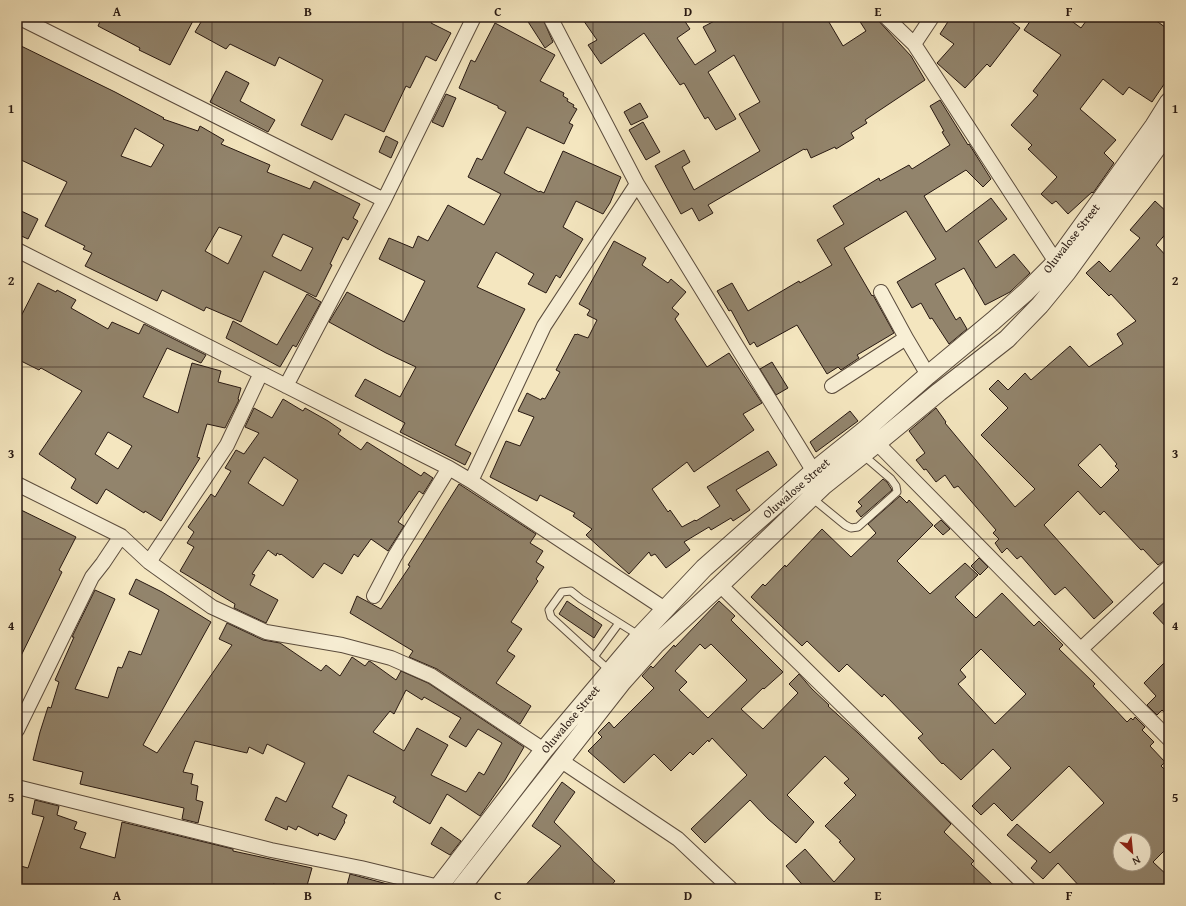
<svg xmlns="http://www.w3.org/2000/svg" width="1186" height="906" viewBox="0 0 1186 906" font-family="'Gentium Book Plus',serif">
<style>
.building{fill:#92846c;stroke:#281912;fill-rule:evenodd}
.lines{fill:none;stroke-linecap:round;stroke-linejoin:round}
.service-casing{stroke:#5b4c3d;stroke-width:9}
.minor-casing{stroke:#5b4c3d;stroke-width:16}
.tertiary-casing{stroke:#5b4c3d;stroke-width:20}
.service{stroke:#f8efd5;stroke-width:7}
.minor{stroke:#f8efd5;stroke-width:14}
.tertiary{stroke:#f8efd5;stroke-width:18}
.grid{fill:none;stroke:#281912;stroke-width:1;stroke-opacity:0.55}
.labels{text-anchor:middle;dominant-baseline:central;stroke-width:4;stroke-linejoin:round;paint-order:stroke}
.street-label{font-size:12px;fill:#281912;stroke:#f8efd5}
.neatline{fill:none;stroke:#281912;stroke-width:1.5}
.grid-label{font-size:13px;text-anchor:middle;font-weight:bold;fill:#281912}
</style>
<rect width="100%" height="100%" fill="#f4e6bf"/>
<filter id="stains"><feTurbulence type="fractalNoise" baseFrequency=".005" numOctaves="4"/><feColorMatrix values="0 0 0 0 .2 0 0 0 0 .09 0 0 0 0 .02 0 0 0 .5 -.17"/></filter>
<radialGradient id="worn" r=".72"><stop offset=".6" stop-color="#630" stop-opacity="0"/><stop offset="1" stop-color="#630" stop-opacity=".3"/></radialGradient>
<path class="building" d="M102,17H195L170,65L139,50L140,48L98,26Z
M204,17H433L431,23L451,33L436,61L426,56L410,88L406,86L384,132L345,114L332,140L301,125L323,80L279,57L275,66L230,44L226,49L195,32Z
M525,17H542L553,42L545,48Z
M581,17H682L690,29L677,38L695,65L716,51L703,27L722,17H826L843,46L866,31L857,17H875L911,56L925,80L865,120L867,123L851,133L854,138L836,149L835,147L811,158L807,149L805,150L804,149L708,205L713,213L699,221L692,208L681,214L655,166L684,150L690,162L682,167L694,190L760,151L739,114L760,102L734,55L708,72L736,119L716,130L708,117L705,119L684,83L680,85L644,33L601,64L588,45L597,40Z
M951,17H1005L1020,28L990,67L987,64L965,88L937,63L954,44L940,34Z
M1033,17H1066L1081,28L1089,17H1151L1169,30V77L1152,102L1129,87L1123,95L1103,79L1080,109L1116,140L1104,153L1114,163L1093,193L1092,192L1068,214L1056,201L1052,204L1041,194L1057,177L1028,149L1032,145L1011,125L1038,95L1033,91L1061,55L1024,30Z
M495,23L555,55L540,81L564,93L563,96L568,99L567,101L574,105L573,107L577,109L569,123L573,125L564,144L527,127L504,173L539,192L540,191L544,193L563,151L621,177L610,203L603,214L576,201L563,227L583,239L560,278L556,275L546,293L528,284L534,274L496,252L477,287L525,309L455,445L471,453L465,465L400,432L405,423L355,396L365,379L400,397L416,367L386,353L329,322L347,292L404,322L425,281L379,259L389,238L413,248L418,236L428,241L448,205L484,225L501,194L468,177L477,158L482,160L506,112L498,108V106L459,88L471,60L475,62Z
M17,44L115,92L164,118L163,119L198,131L200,126L224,140L221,144L270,165L267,172L310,189L314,181L360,204L353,218L358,221L348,240L343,237L330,264L332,265L316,297L264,271L241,322L206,307L204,311L162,290L157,301L85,266L92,253L83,249L85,246L45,226L67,182L17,158ZM135,128L164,145L151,167L121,156ZM219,227L242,236L228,264L205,251ZM283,234L313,248L301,271L272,256Z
M226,71L249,83L240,101L275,120L268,132L210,102Z
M446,94L456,98L443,127L432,122Z
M940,100L968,145L969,144L991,179L983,187L966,170L924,196L946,232L991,198L1007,219L978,241L996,268L1014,254L1030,273L1010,292L985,305L964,268L935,284L956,320L960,317L967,329L949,344L932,318L930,319L921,303L912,308L897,282L936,259L906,211L844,248L872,296L873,295L894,333L857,355L859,358L841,370L838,367L827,374L797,325L757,347L754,342L750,345L731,310L729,311L717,291L732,283L748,311L799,281L800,283L832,265L817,240L844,224L833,206L879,178L880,181L909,165L912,169L950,145L942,132L944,131L930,106Z
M640,103L648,117L631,125L624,112Z
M643,122L660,152L646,160L629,130Z
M386,136L398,142L391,158L379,152Z
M1155,201L1169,214V230L1156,245L1169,259V559L1164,561L1158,565L1143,549L1141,550L1104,511L1100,515L1078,491L1044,525L1113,602L1094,619L1065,587L1055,595L1021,556L1017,559L1007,548L1002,553L995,543L999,539L993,533L996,530L958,486L954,488L945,475L936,482L926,469L924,470L916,460L925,453L909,431L936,408L946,422L945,423L1015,507L1035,489L981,435L1008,408L989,389L998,380L1008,390L1025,373L1031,380L1070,346L1089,367L1123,344L1117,334L1136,321L1111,294L1109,296L1086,273L1099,261L1110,272L1140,238L1130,230ZM1100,444L1117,464L1115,466L1119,470L1101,488L1078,465Z
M17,209L38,219L28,239L17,234Z
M614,241L646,258L642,265L668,283L671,279L686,292L672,308L679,314L675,319L707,367L729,353L762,403L743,414L754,430L694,472L687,462L652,489L668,512L670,510L682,527L695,520L696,521L720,506L707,487L768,451L777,465L736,490L750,510L733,521L731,518L711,530L709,527L684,542L690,550L666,568L655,554L651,556L649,552L629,574L586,535L592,529L573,516L575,513L540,495L537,501L490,477L506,441L520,446L534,417L518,411L527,393L541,400L542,398L545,399L560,372L556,370L575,334L576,335L577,334L588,338L597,320L587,315L590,310L579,304Z
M38,283L56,292L57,290L76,300L71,308L108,329L112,322L139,334L144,324L206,355L201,363L167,348L143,397L178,413L192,363L221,371L218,382L241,388L238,399L239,400L225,428L207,424L197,457L200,458L161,521L145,511L144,513L106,489L97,504L71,488L76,479L39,454L82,391L41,368L39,370L17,359V324ZM108,432L132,446L118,469L95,454Z
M307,294L321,302L296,347L293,345L280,367L226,338L233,321L277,345Z
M772,362L788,388L776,395L760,369Z
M283,399L303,411L305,408L328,421L341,430L338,434L361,450L367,442L421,476L424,472L433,478L423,494L419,491L398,522L404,526L388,551L371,539L358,557L354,554L342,574L324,563L313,578L281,554L280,555L277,553L276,556L268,550L252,574L255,575L250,585L278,600L266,623L234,608L235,604L180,571L194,547L187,543L194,532L188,527L211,494L215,497L231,471L225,468L236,450L244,454L259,433L245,427L254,408L272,418ZM264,457L298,480L283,506L248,483Z
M850,411L858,421L816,452L810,442Z
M883,479L887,482L892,490L861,517L856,511L862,506L858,502Z
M459,484L536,534L530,543L543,551L536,562L544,567L536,579L538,581L511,622L522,629L507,651L515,656L496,683L531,706L520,724L437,669L409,657L413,651L350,613L357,596L381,609L410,566L408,565Z
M900,496L907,503L909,500L933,525L897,561L930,594L965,563L978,575L955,597L976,618L1002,593L1034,626L1039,621L1063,645L1059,649L1095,684L1093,686L1127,722L1131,718L1133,720L1135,717L1145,727L1142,730L1154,742L1150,746L1165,762L1161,766L1169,774V846L1153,862L1169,877V889H1082L1058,863L1043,879L1031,868L1037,861L1007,835L1017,824L1050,853L1104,803L1069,766L1012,821L994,803L981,815L972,806L1011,768L993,749L961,780L943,763L942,764L918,738L923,734L884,694L882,697L847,664L839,672L807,641L802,646L751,597L763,584L765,586L785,565L786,567L822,529L851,557L876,533L868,524ZM981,649L1026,694L995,724L958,684L966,677L960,670ZM1120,840H1144V864H1120Z
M17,508L76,537L59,570L62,572L17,664Z
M941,520L950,529L943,535L934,526Z
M979,558L988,567L980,575L971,566Z
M136,579L162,592L211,622L143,745L157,753L232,645L219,639L227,623L263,640L280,643L321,671L326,665L340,676L352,657L365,666L369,661L371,662L396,680L401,671L428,683L524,747L505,780L480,816L447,794L430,824L393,802L396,797L348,775L332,807L347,815L344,821L345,822L335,840L319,833L318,836L298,826L296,830L288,826L287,830L265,820L276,797L286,802L305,763L267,744L263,754L249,747L247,753L195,741L183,772L193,774L191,784L198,786L196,800L203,802L198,823L182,819L184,808L80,784L83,772L33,760L40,732L48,707L51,708L59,682L55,680L74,637H72L95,590L115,599L75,689L108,698L118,667L122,668L129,651L141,655L159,610L129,594ZM406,690L422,700L424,697L461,718L449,737L466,747L478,729L502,743L484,775L479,772L466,792L431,775L448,745L417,728L404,751L373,732L390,711L394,714Z
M1169,598V630L1153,613Z
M567,601L602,625L594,638L559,614Z
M719,601L735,616L731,620L783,672L764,689L763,688L741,709L763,729L798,693L789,684L799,674L812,689L829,705L828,706L858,733L951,824L944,832L974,861L971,864L997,889H806L786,866L805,849L834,882L855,859L839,842L841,841L825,826L856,795L844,783L849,779L825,756L787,795L814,822L796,843L768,819L750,800L705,843L691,829L747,775L712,738L709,742L708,740L693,755L690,752L671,771L654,754L624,783L588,751L602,737L598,733L609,722L614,728L654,688L642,676L651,666L653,668L674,645L675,647ZM700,644L705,649L711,644L747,680L708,718L679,690L687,682L675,671Z
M1169,658V717L1162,710L1157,715L1147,705L1156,696L1144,683Z
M562,782L575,792L554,822L592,859V860L615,881L608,889H522L561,846L532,826Z
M35,800L59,806L57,815L77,822L74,829L86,833L80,848L115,858L122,822L233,849V851L312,868L306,889H296L273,884L272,889H17V865L28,868L44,817L32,814Z
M441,827L461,841L450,855L431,844Z
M350,874L391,885L390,889H346Z"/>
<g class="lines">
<defs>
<path id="service" d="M812,498L845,525L851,528L858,527L897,492L896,486L891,479L863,455
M594,657L619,623
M610,671L551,617L549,610L562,592L571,591L581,599L640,636"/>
<path id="minor" d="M18,17L384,200
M550,17L637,184L819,480
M886,17L914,44L1056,262
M914,44L932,17
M17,250L449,468L471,481L665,609
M881,292L906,338
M286,386L384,200L474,17
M832,386L906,338L928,375
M877,443L1169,739
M471,481L544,326L637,184
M17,484L121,536L149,562L212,607L266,632L342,645L391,658L432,676L544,750
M149,562L227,445L261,373
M720,585L1029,889
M374,596L395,556L449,468
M1081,649L1169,567
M17,730L92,577L103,563L121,536
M560,760L678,839L731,889
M17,787L271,850L361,868L439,887"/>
<path id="tertiary" d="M437,889L544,750L640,636L704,568L814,471L865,430L928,375L993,321L1026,292L1056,262L1154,126L1169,102
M460,889L622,682L655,645L720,585L823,486L877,443L939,392L1007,339L1040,305L1067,272L1169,131"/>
</defs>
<use href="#service" class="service-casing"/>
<use href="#minor" class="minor-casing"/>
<use href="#tertiary" class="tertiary-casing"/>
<use href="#service" class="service"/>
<use href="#minor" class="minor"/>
<use href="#tertiary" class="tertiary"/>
</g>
<path class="grid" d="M212,17V889M403,17V889M593,17V889M783,17V889M974,17V889M17,194H1169M17,367H1169M17,539H1169M17,712H1169"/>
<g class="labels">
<g class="street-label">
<text transform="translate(1071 238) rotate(-52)">Oluwalose Street</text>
<text transform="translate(796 488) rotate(-41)">Oluwalose Street</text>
<text transform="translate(570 719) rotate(-50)">Oluwalose Street</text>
</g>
</g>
<rect width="1186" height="906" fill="none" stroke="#f4e6bf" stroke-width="44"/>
<g transform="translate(1132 852) rotate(153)"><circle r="19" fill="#f8efd5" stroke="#a59987"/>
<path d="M0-3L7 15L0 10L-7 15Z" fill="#8f2418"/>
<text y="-6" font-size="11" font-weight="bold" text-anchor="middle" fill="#281912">N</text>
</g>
<rect x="22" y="22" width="1142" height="862" class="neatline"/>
<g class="grid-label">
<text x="117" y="16">A</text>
<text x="308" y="16">B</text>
<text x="498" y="16">C</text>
<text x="688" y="16">D</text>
<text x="878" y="16">E</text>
<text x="1069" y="16">F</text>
<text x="11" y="113">1</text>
<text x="1175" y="113">1</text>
<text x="11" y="285">2</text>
<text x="1175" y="285">2</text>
<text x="11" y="458">3</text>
<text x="1175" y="458">3</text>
<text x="11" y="630">4</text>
<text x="1175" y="630">4</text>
<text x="11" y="802">5</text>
<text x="1175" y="802">5</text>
<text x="117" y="900">A</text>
<text x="308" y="900">B</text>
<text x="498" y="900">C</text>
<text x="688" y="900">D</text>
<text x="878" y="900">E</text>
<text x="1069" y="900">F</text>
</g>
<rect width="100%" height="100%" filter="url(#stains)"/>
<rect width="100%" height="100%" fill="url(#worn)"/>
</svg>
